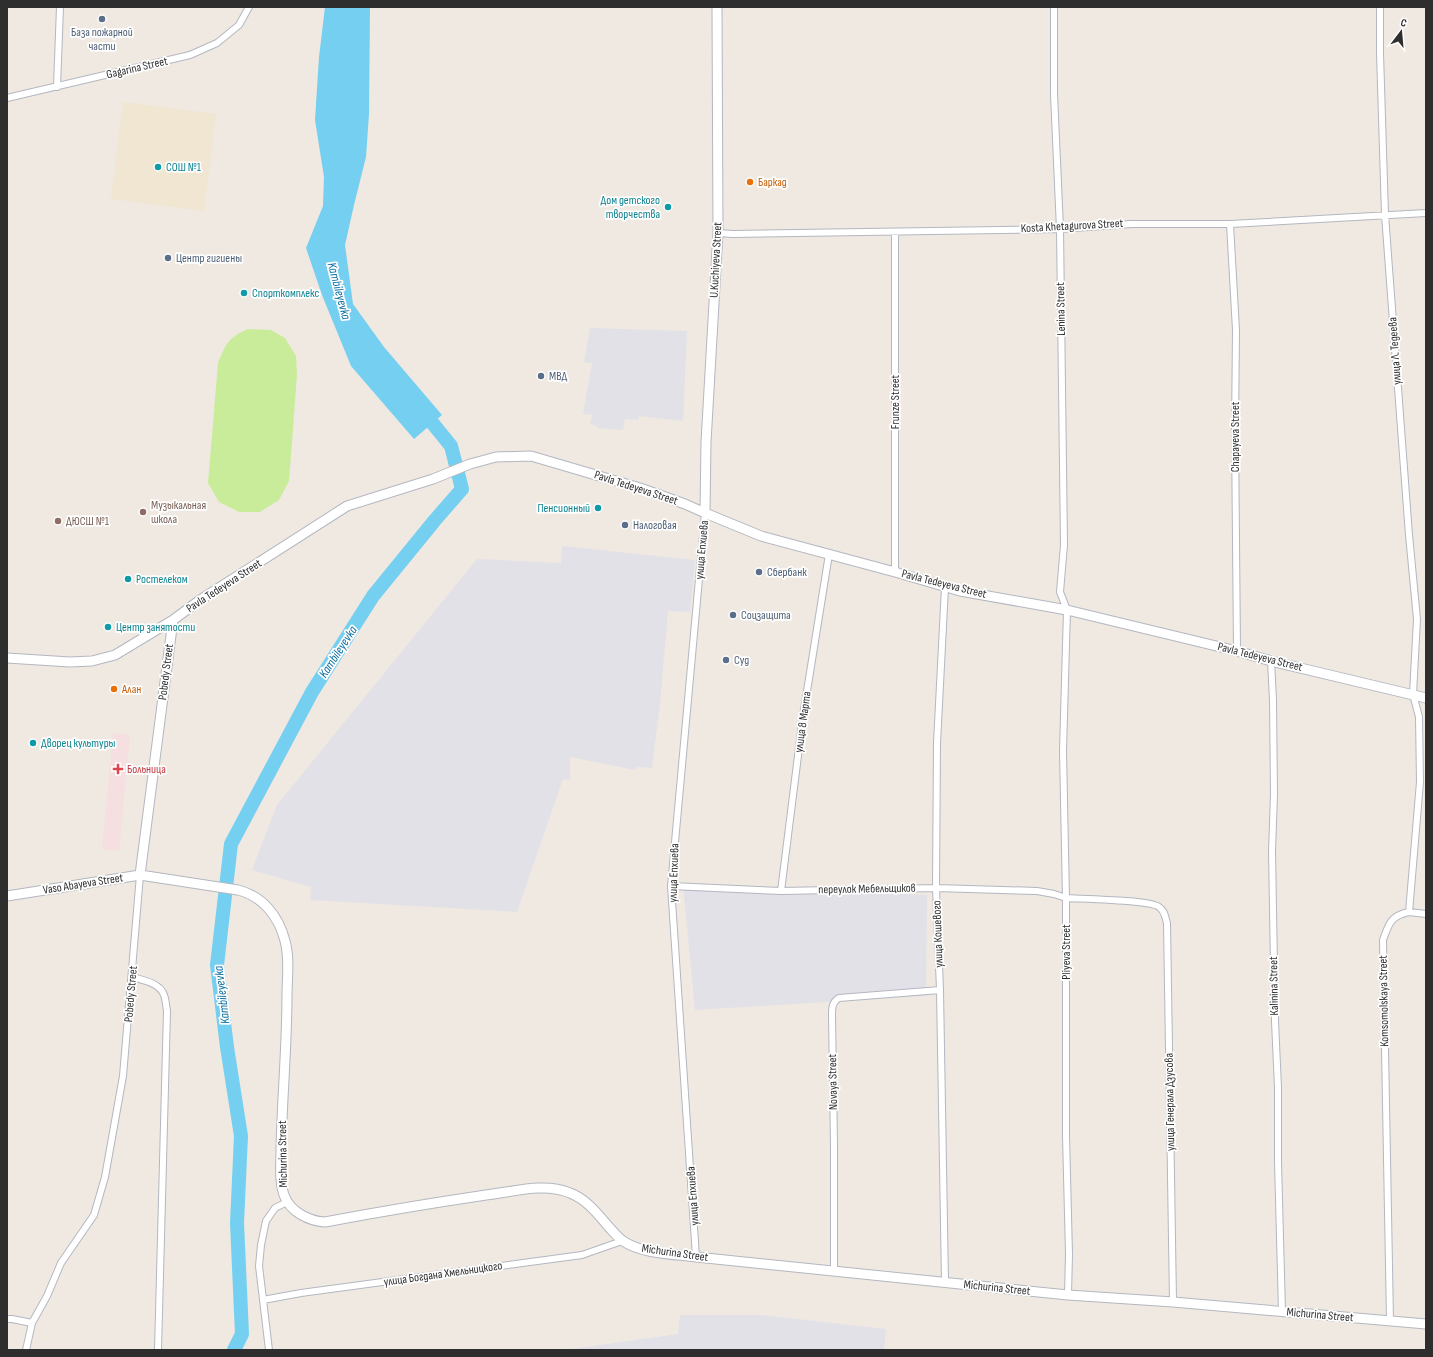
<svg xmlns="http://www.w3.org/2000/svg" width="1433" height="1357" viewBox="0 0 1433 1357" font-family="'Sofia Sans Condensed',sans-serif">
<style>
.industrial{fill:#e3e1e8}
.education{fill:#f0e6d1}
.medical{fill:#f5dfe0}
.pitch{fill:#c9ec9a}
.water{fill:#75cff0}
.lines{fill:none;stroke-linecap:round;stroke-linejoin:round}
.river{stroke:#75cff0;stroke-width:14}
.street-casing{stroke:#b4b7c1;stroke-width:8}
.secondary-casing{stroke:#b4b7c1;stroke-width:11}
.street{stroke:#fff;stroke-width:6}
.secondary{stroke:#fff;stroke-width:9}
.service-dot{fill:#5c6f8a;stroke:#fff;stroke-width:1.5}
.culture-dot{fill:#0f9aa8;stroke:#fff;stroke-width:1.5}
.food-dot{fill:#e8710a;stroke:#fff;stroke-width:1.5}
.education-dot{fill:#8d6e63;stroke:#fff;stroke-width:1.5}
.health-dot{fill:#e0444e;stroke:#fff;stroke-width:1.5}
.labels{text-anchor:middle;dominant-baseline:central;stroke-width:3.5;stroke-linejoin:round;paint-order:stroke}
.service-label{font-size:12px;fill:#4e5e75;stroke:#fff;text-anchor:start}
.street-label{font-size:12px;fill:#2e2e2e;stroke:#fff}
.culture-label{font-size:12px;fill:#0d838f;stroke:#fff;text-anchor:start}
.food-label{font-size:12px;fill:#c56008;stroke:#fff;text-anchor:start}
.education-label{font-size:12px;fill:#785e54;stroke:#fff;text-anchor:start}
.health-label{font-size:12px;fill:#be3a42;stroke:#fff;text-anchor:start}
.water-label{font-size:13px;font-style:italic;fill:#0d6fa3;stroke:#fff}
</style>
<rect width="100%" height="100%" fill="#efe9e1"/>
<path class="industrial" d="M590,328L687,331L683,421L639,416L638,420L625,419L623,430L598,428L597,426L590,424L592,415L583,414L592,363L584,362Z
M562,546L695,560L690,612L668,611L660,703L652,768L637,767L635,770L570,757V780L563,779L517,912L310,900L311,887L252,870L277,805L477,559L561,563Z
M683,886L927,895L926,996L695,1010Z
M680,1315H761L886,1329L884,1350H564L678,1334Z"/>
<path class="education" d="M123,102L216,114L204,211L111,199Z"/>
<path class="medical" d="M113,733L130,735L119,851L102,849Z"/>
<path class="pitch" d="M248,329L271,330L285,338L296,356L297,375L289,481L279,500L260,512H239L219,502L208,483L218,363C226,343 228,338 248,329Z"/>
<path class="water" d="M325,7H370L369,114L366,157L354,205L345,245L353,304L384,347L442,415L414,439L351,366L322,295L306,248L323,206L324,177L315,120L319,57Z"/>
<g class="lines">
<path class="river" d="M234,1350L242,1334L237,1223L241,1136L227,1047L217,965L231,844L312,692L373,596L435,520L462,489L451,446L421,409"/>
<defs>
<path id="street" d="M1054,7V94L1060,229L1064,545L1060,592L1067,610L1063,751L1066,898V1136L1069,1254L1068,1295
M1380,7V53L1385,215L1409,535L1417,619L1413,694L1419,717L1420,782L1409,912C1390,916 1389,924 1383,940L1390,1321
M57,87L60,7
M7,98L190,55L217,43L239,25L249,7
M1230,224L1236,330L1235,431L1237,651
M895,232V572
M718,233L733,234L1060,229L1131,224H1230L1426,213
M945,587L937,743L936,888L940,990L945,1282
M1271,661L1273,700L1274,794L1272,852L1275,1021L1278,1088V1162L1282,1312
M671,886L781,891L936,888L1037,891L1054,894L1066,898C1082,899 1150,900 1159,907C1165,911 1165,917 1167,923L1173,1302
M781,891L803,716L829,554
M1409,912L1426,914
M132,977C143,980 160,983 164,995C166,1000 166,1006 167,1011L158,1350
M696,1257L671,886L705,513
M834,1271V1145L832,1015C832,1008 832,1002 839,998L940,990
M263,1300L301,1293L582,1255L622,1241
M7,1319H12L32,1323
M26,1350L32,1323L47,1296L61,1263L94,1215L105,1177L123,1076L140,875
M269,1350L259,1266L261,1245L266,1221L275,1208L287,1202"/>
<path id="secondary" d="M705,513L706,442L718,233L717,7
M7,658L70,662L92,661L115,655L173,620L200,600L347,506L433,479L470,464L496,457L531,456L640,488L685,504L705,513L761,536L895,572L960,591L1067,610L1237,651L1271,661L1426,698
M140,875L173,620
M7,896L140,875L238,890C263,896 279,917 285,941C290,958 287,978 287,995C287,1047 282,1098 281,1150C281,1165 279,1181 284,1195C290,1212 309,1221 325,1222C378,1212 432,1203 486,1195C513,1192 544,1182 570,1193C586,1199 597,1213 608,1226C613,1231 617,1237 623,1241C642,1254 674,1254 696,1257L1068,1295L1173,1302L1426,1324"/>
</defs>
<use href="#street" class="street-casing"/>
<use href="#secondary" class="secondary-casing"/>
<use href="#street" class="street"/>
<use href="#secondary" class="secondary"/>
</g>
<g class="service-dot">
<circle cx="102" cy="19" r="4"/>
<circle cx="168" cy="258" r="4"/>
<circle cx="541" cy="376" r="4"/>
<circle cx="625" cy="525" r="4"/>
<circle cx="759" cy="572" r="4"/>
<circle cx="733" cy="615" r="4"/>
<circle cx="726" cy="660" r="4"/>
</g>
<g class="culture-dot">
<circle cx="158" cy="167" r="4"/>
<circle cx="668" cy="207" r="4"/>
<circle cx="244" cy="293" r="4"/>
<circle cx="598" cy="508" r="4"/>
<circle cx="128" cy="579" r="4"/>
<circle cx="108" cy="627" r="4"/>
<circle cx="33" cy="743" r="4"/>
</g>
<g class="food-dot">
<circle cx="750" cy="182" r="4"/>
<circle cx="114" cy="689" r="4"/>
</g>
<g class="education-dot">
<circle cx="143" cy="512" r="4"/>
<circle cx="58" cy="521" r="4"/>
</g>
<path class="health-dot" d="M116 763h4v4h4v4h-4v4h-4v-4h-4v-4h4z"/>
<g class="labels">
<g class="service-label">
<text x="102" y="32" text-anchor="middle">База пожарной<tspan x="102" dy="14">части</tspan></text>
<text x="176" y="258">Центр гигиены</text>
<text x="549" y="376">МВД</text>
<text x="633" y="525">Налоговая</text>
<text x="767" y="572">Сбербанк</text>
<text x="741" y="615">Соцзащита</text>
<text x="734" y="660">Суд</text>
</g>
<g class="street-label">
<text transform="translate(137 68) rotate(-13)">Gagarina Street</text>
<text transform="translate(1072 226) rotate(-3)">Kosta Khetagurova Street</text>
<text transform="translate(716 260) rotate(-87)">U.Kuchiyeva Street</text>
<text transform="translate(1061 309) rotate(-91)">Lenina Street</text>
<text transform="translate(1395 351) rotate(-94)">улица Л. Тедеева</text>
<text transform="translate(895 402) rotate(-90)">Frunze Street</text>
<text transform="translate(1235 437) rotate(-90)">Chapayeva Street</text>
<text transform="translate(636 488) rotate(18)">Pavla Tedeyeva Street</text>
<text transform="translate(702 550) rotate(-85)">улица Епхиева</text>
<text transform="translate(944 584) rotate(14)">Pavla Tedeyeva Street</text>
<text transform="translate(224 586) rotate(-33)">Pavla Tedeyeva Street</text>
<text transform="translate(1260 657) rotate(14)">Pavla Tedeyeva Street</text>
<text transform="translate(166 672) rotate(-83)">Pobedy Street</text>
<text transform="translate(803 722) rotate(-82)">улица 8 Марта</text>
<text transform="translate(674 873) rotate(-88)">улица Епхиева</text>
<text transform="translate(83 884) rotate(-9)">Vaso Abayeva Street</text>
<text transform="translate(867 889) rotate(-1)">переулок Мебельщиков</text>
<text transform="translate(938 934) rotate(-92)">улица Кошевого</text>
<text transform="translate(1066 952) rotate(-90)">Pliyeva Street</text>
<text transform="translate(1274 986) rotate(-91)">Kalinina Street</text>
<text transform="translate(131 994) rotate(-85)">Pobedy Street</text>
<text transform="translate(1384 1001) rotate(-91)">Komsomolskaya Street</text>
<text transform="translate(833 1082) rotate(-91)">Novaya Street</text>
<text transform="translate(1170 1102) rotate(-91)">улица Генерала Дзусова</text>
<text transform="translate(283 1154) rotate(-91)">Michurina Street</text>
<text transform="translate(693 1196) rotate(-94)">улица Епхиева</text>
<text transform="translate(675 1253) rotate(8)">Michurina Street</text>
<text transform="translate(443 1274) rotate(-8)">улица Богдана Хмельницкого</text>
<text transform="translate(997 1288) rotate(6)">Michurina Street</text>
<text transform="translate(1320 1315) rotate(5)">Michurina Street</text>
</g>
<g class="culture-label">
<text x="166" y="167">СОШ №1</text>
<text x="660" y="200" text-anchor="end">Дом детского<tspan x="660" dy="14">творчества</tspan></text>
<text x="252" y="293">Спорткомплекс</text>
<text x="590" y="508" text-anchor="end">Пенсионный</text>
<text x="136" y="579">Ростелеком</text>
<text x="116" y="627">Центр занятости</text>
<text x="41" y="743">Дворец культуры</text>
</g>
<g class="food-label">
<text x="758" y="182">Баркад</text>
<text x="122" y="689">Алан</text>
</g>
<g class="education-label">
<text x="151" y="505">Музыкальная<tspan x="151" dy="14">школа</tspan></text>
<text x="66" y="521">ДЮСШ №1</text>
</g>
<g class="health-label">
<text x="127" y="769">Больница</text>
</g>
<g class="water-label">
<text transform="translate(339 291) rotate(75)">Kambileyevka</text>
<text transform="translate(338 652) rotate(-57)">Kambileyevka</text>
<text transform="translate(222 995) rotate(-97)">Kambileyevka</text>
</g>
</g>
<rect width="1433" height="1357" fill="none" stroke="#2e2e2e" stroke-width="16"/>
<g transform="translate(1401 32) rotate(16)" stroke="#ffffff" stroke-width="3" paint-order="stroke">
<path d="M0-3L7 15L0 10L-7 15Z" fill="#2e2e2e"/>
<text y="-6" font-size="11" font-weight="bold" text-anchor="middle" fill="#2e2e2e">С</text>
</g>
</svg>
